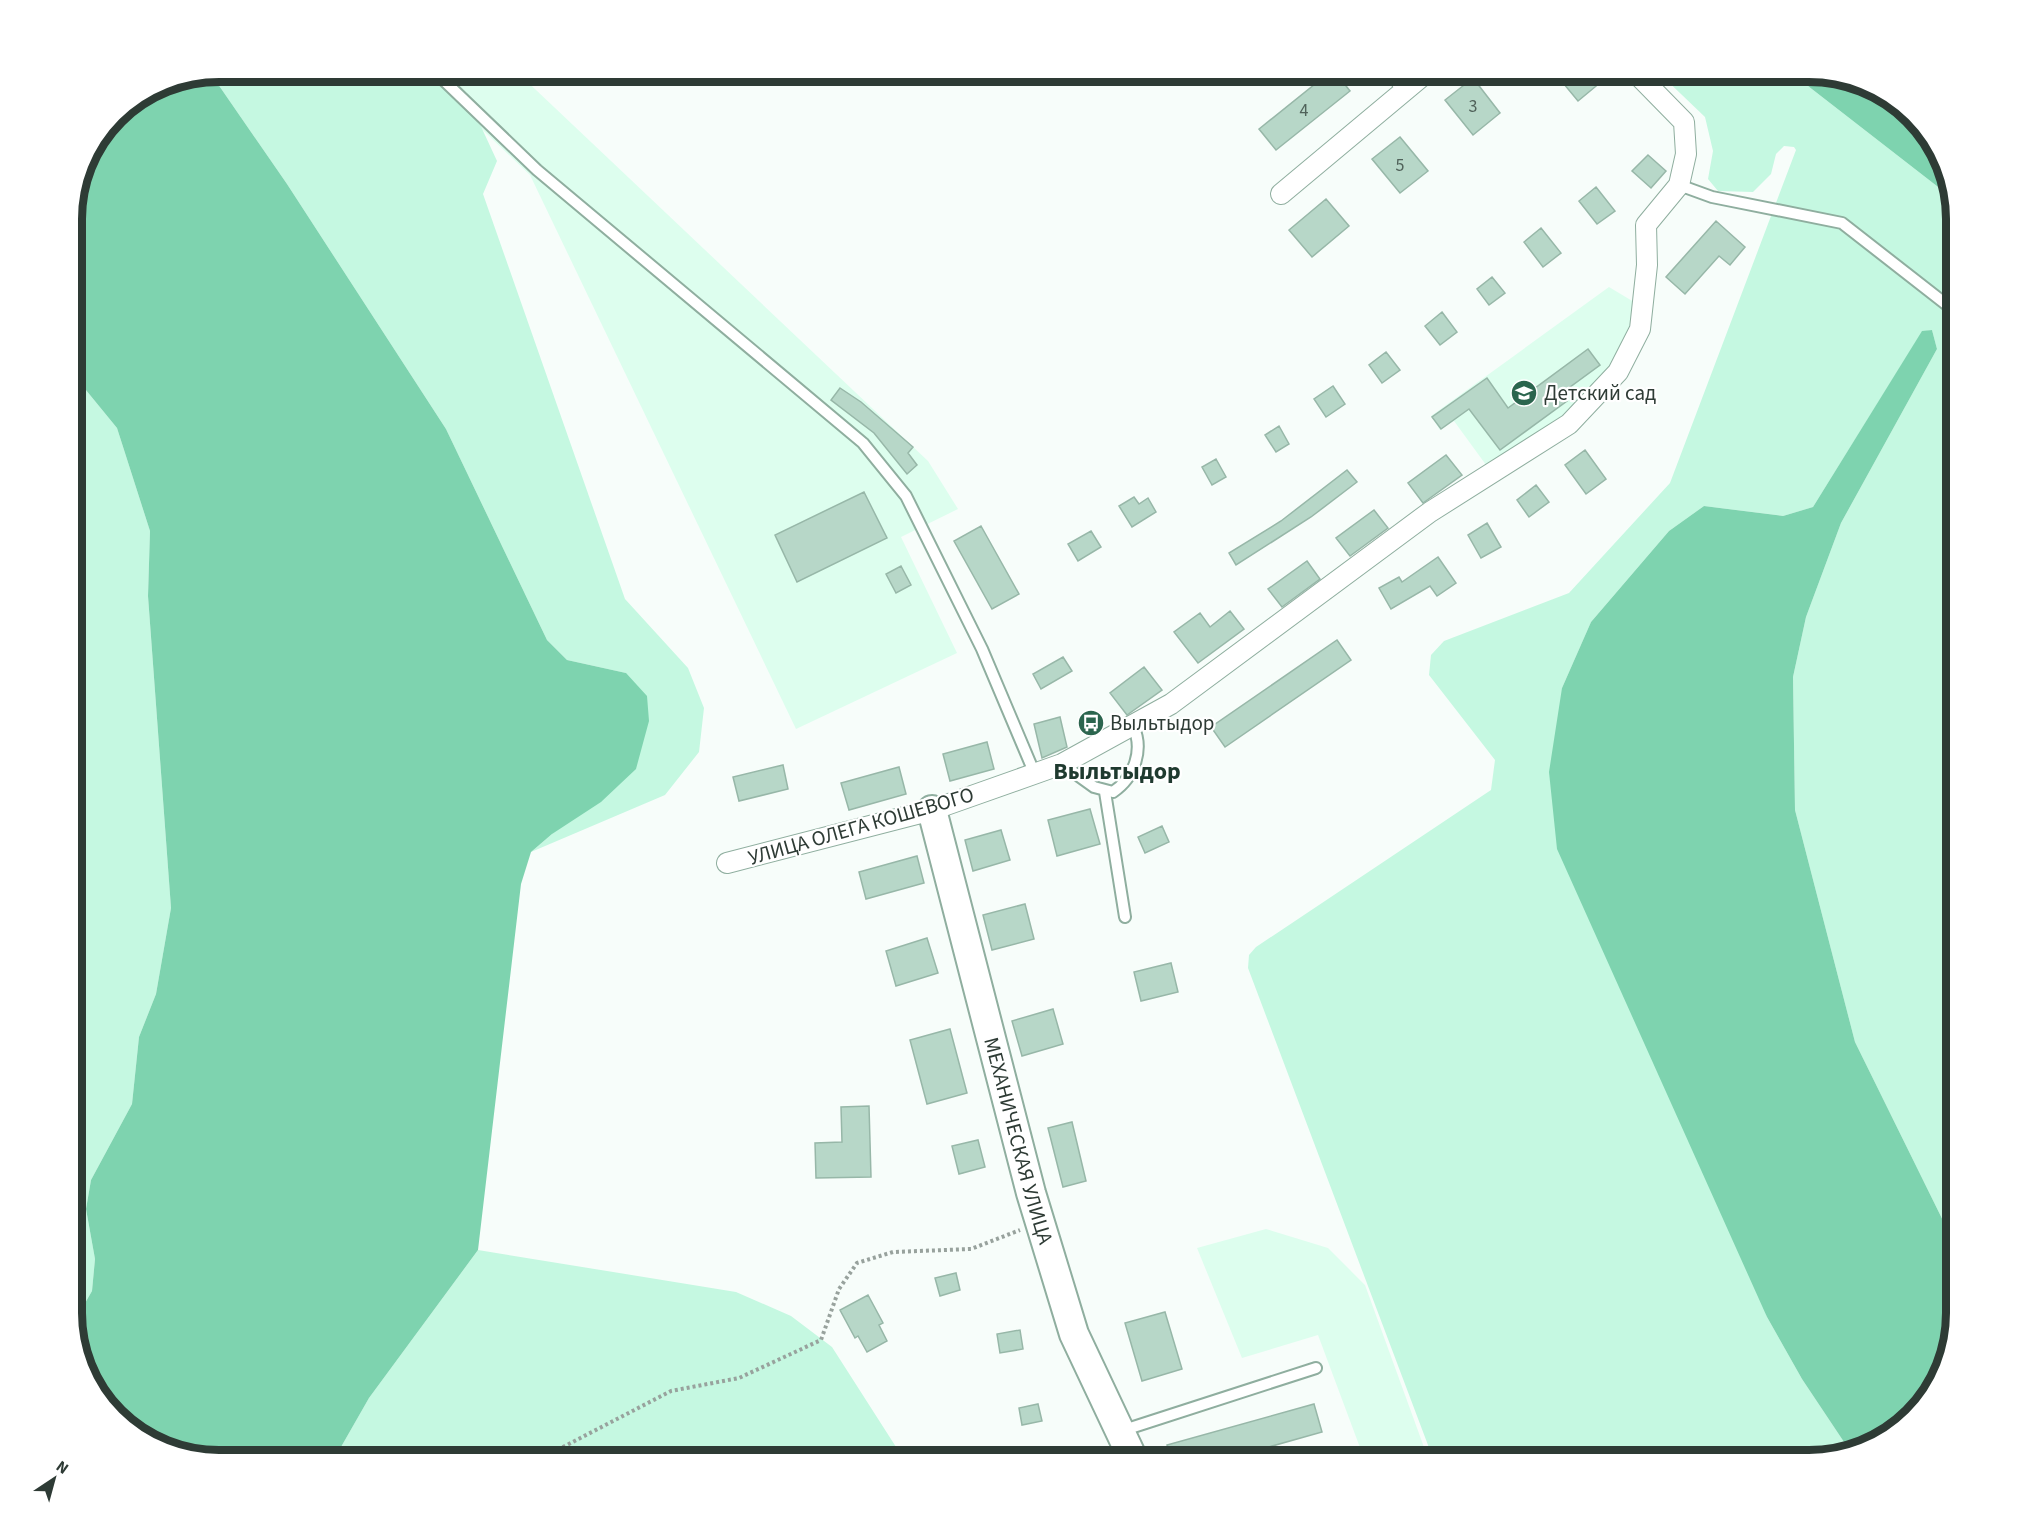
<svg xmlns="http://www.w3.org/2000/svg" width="2028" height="1533" viewBox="0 0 2028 1533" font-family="'Source Sans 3',sans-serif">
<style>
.built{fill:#ddfeee}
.green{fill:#c5f8e1}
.water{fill:#7ed3af}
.building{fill:#b7d7c8;stroke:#97b7a8;stroke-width:1.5}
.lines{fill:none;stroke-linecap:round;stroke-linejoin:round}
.lane-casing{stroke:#8fae9f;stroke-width:14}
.street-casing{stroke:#8fae9f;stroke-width:22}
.secondary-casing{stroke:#8fae9f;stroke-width:32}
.path{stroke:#98a29d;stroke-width:4;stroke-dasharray:3 3;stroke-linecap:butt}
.lane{stroke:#fff;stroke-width:10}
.street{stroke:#fff;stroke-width:20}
.secondary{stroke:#fff;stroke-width:28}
.labels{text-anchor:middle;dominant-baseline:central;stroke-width:4.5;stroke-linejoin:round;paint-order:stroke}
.number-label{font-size:18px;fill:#50625a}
.poi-label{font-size:21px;fill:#2e3b35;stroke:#fff;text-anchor:start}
.street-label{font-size:21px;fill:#2e3b35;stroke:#fff}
.quarter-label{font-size:24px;font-weight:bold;fill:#1f3a2f;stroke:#fff}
.rim{fill:none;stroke:#2e3b35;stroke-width:8}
</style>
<rect width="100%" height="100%" fill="#f7fdfa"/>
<path class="built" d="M422,72H517L928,461L958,509L901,537L957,653L796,729L530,175Z
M1609,287L1634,302L1631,327L1611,364L1612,371L1547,429L1489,469L1454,421L1440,430L1431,416Z
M1266,1229L1328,1248L1365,1285L1429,1461H1365L1318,1335L1242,1358L1197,1248Z"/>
<path class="green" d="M219,72H427L478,120L497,161L483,194L625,599L688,668L704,708L699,752L665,795L531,852L552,834L626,673L567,660L547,640L446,429L287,184L211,74Z
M1658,72H1790L1951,197L1956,219V1247L1855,1042L1795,810L1793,677L1806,617L1841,523L1937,349L1932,330L1922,332L1813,507L1783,516L1704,506L1669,531L1591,622L1562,688L1767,1317L1802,1379L1850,1451L1809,1461H1434L1248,968L1249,955L1256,947L1491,790L1495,760L1429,675L1431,655L1444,641L1569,593L1670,483L1796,150L1794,147L1784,146L1776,154L1771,174L1753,192L1718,191L1708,179L1713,151L1705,117Z
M72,373L117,428L150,531L148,596L171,908L156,994L139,1037L132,1104L91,1180L86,1209L95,1259L92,1291L73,1324Z
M478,1250L736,1292L791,1316L832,1347L905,1461H333L369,1398Z"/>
<path class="water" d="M1790,72H1809L1856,80L1899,103L1941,154L1951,197Z
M211,74L287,184L446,429L547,640L567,660L626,673L647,696L649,721L636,769L601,802L552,834L531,852L521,884L478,1250L369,1398L333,1461H219L172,1453L129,1430L87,1379L73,1324L92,1291L95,1259L86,1209L91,1180L132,1104L139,1037L156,994L171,908L148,596L150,531L117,428L72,373V209L87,154L122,109L163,83Z
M1932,330L1937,349L1841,523L1806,617L1793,677L1795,810L1855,1042L1956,1247V1314L1948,1361L1925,1404L1874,1446L1850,1451L1802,1379L1767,1317L1557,849L1549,772L1562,688L1591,622L1669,531L1704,506L1783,516L1813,507L1922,331Z"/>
<path class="building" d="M1330,72H1335L1350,91L1276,150L1259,129Z
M1554,72H1593L1601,82L1578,101Z
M1473,78L1500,113L1473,135L1445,100Z
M1400,137L1428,171L1400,193L1372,159Z
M1648,155L1666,171L1651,188L1632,171Z
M1596,187L1615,211L1597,224L1579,201Z
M1326,199L1349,226L1312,257L1289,230Z
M1716,221L1745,247L1730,265L1719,256L1685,294L1666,277Z
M1541,228L1561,253L1543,267L1524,242Z
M1492,277L1505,293L1489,305L1477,289Z
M1442,312L1457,332L1440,345L1425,326Z
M1588,349L1600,365L1562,393L1567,401L1500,450L1469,409L1441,429L1432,417L1487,378L1508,408Z
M1386,352L1400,370L1382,383L1369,365Z
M1333,386L1345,404L1326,417L1314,399Z
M840,388L861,402L913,447L908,453L917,465L907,474L874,433L831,400Z
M1279,426L1289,444L1276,452L1265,435Z
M1585,450L1606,479L1586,494L1565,465Z
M1446,455L1462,475L1423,503L1408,483Z
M1216,459L1226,477L1212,485L1202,467Z
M1347,470L1357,482L1311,517L1236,565L1229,553L1281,521Z
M1536,485L1549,502L1529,517L1517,500Z
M864,492L887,538L797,582L775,535Z
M1134,497L1139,504L1148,498L1156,512L1132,527L1119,506Z
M1374,510L1388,528L1350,556L1336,538Z
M1487,523L1501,547L1481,558L1468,535Z
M981,526L1019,594L992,609L954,541Z
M1091,531L1101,547L1078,561L1068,544Z
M1438,557L1456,583L1437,596L1430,586L1391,609L1379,588L1399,577L1402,582Z
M1307,561L1320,579L1282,607L1268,589Z
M901,566L911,585L896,593L886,574Z
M1230,611L1244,629L1198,663L1174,632L1200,613L1210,627Z
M1337,640L1351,660L1225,747L1211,727Z
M1063,657L1072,671L1041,689L1033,674Z
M1144,667L1162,690L1127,715L1110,693Z
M1060,717L1067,747L1042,758L1034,724Z
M987,742L994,769L950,781L943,754Z
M783,765L788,789L739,801L733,777Z
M899,767L906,794L849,810L841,783Z
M1090,809L1100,844L1057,856L1048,820Z
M1162,826L1169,842L1145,853L1138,837Z
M1001,830L1010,860L973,871L965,840Z
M917,856L924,883L866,899L859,872Z
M1025,904L1034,939L992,950L983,915Z
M927,938L938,973L896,986L886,951Z
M1171,963L1178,992L1141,1001L1134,972Z
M1053,1009L1063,1044L1022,1056L1012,1021Z
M950,1029L967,1093L927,1104L910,1040Z
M869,1106L871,1177L816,1178L815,1143L842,1142L841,1107Z
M1072,1122L1086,1181L1063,1187L1048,1128Z
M978,1140L985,1167L959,1174L952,1146Z
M956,1273L960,1290L940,1296L935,1278Z
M868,1295L883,1323L879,1325L887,1341L867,1352L858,1336L855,1338L840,1310Z
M1165,1312L1182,1369L1142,1381L1125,1323Z
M1020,1330L1023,1349L1000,1353L997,1334Z
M1038,1404L1042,1421L1022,1425L1019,1408Z
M1314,1404L1322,1432L1219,1461H1172L1167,1445Z"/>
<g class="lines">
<defs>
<path id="lane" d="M435,72L537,170L863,443L906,496L982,649L1034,772
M1679,185L1712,197L1842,223L1956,312
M1062,764L1094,787L1113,792C1135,777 1144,749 1133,726
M1105,792L1125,917
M1121,1431L1316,1368"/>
<path id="street" d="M1396,72L1406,89
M1281,194L1427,72
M727,863L932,810L1062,764L1171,704L1430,512L1569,424L1618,372L1640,329L1647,265L1646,225L1679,185L1686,154L1684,122L1635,72"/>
<g id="secondary">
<path id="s1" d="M932,810L1031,1193L1074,1334L1134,1461"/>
</g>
</defs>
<use href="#lane" class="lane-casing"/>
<use href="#street" class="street-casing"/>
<use href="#secondary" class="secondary-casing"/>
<path class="path" d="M536,1461L671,1391L739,1378L821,1340L839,1289L857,1263L893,1252L971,1249L1020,1230"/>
<use href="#lane" class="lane"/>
<use href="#street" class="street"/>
<use href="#secondary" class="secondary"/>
</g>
<defs>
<symbol id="school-disc" viewBox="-11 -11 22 22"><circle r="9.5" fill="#2b654e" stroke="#fff"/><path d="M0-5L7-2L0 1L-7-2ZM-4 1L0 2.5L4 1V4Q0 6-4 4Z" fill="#fff"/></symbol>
<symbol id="bus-disc" viewBox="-11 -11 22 22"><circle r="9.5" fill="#2b654e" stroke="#fff"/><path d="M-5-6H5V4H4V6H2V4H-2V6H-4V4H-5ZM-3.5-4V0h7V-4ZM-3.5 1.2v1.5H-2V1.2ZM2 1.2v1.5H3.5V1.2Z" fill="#fff"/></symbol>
</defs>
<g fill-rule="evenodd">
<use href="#school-disc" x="1509" y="378" width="30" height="30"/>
<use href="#bus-disc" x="1076" y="708" width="30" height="30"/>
</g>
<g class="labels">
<g class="number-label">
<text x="1473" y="106">3</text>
<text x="1304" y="110">4</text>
<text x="1400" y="165">5</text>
</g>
<g class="poi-label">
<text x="1544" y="393">Детский сад</text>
<text x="1110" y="723">Выльтыдор</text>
</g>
<g class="street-label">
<text transform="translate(861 826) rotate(-16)">УЛИЦА ОЛЕГА КОШЕВОГО</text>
<text stroke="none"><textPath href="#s1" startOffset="342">МЕХАНИЧЕСКАЯ УЛИЦА</textPath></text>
</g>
<g class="quarter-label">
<text x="1117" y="771">Выльтыдор</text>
</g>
</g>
<path d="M0 0H2028V1533H0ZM219 82H1809A137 137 0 0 1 1946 219V1313A137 137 0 0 1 1809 1450H219A137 137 0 0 1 82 1313V219A137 137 0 0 1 219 82Z" fill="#fff" fill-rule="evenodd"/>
<path class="rim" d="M219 82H1809A137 137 0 0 1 1946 219V1313A137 137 0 0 1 1809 1450H219A137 137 0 0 1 82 1313V219A137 137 0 0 1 219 82Z"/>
<g transform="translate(54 1479) rotate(36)" stroke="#ffffff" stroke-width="4.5" paint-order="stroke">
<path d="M0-4.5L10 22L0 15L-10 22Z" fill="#2e3b35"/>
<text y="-9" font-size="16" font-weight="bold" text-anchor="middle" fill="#2e3b35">N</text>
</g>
</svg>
